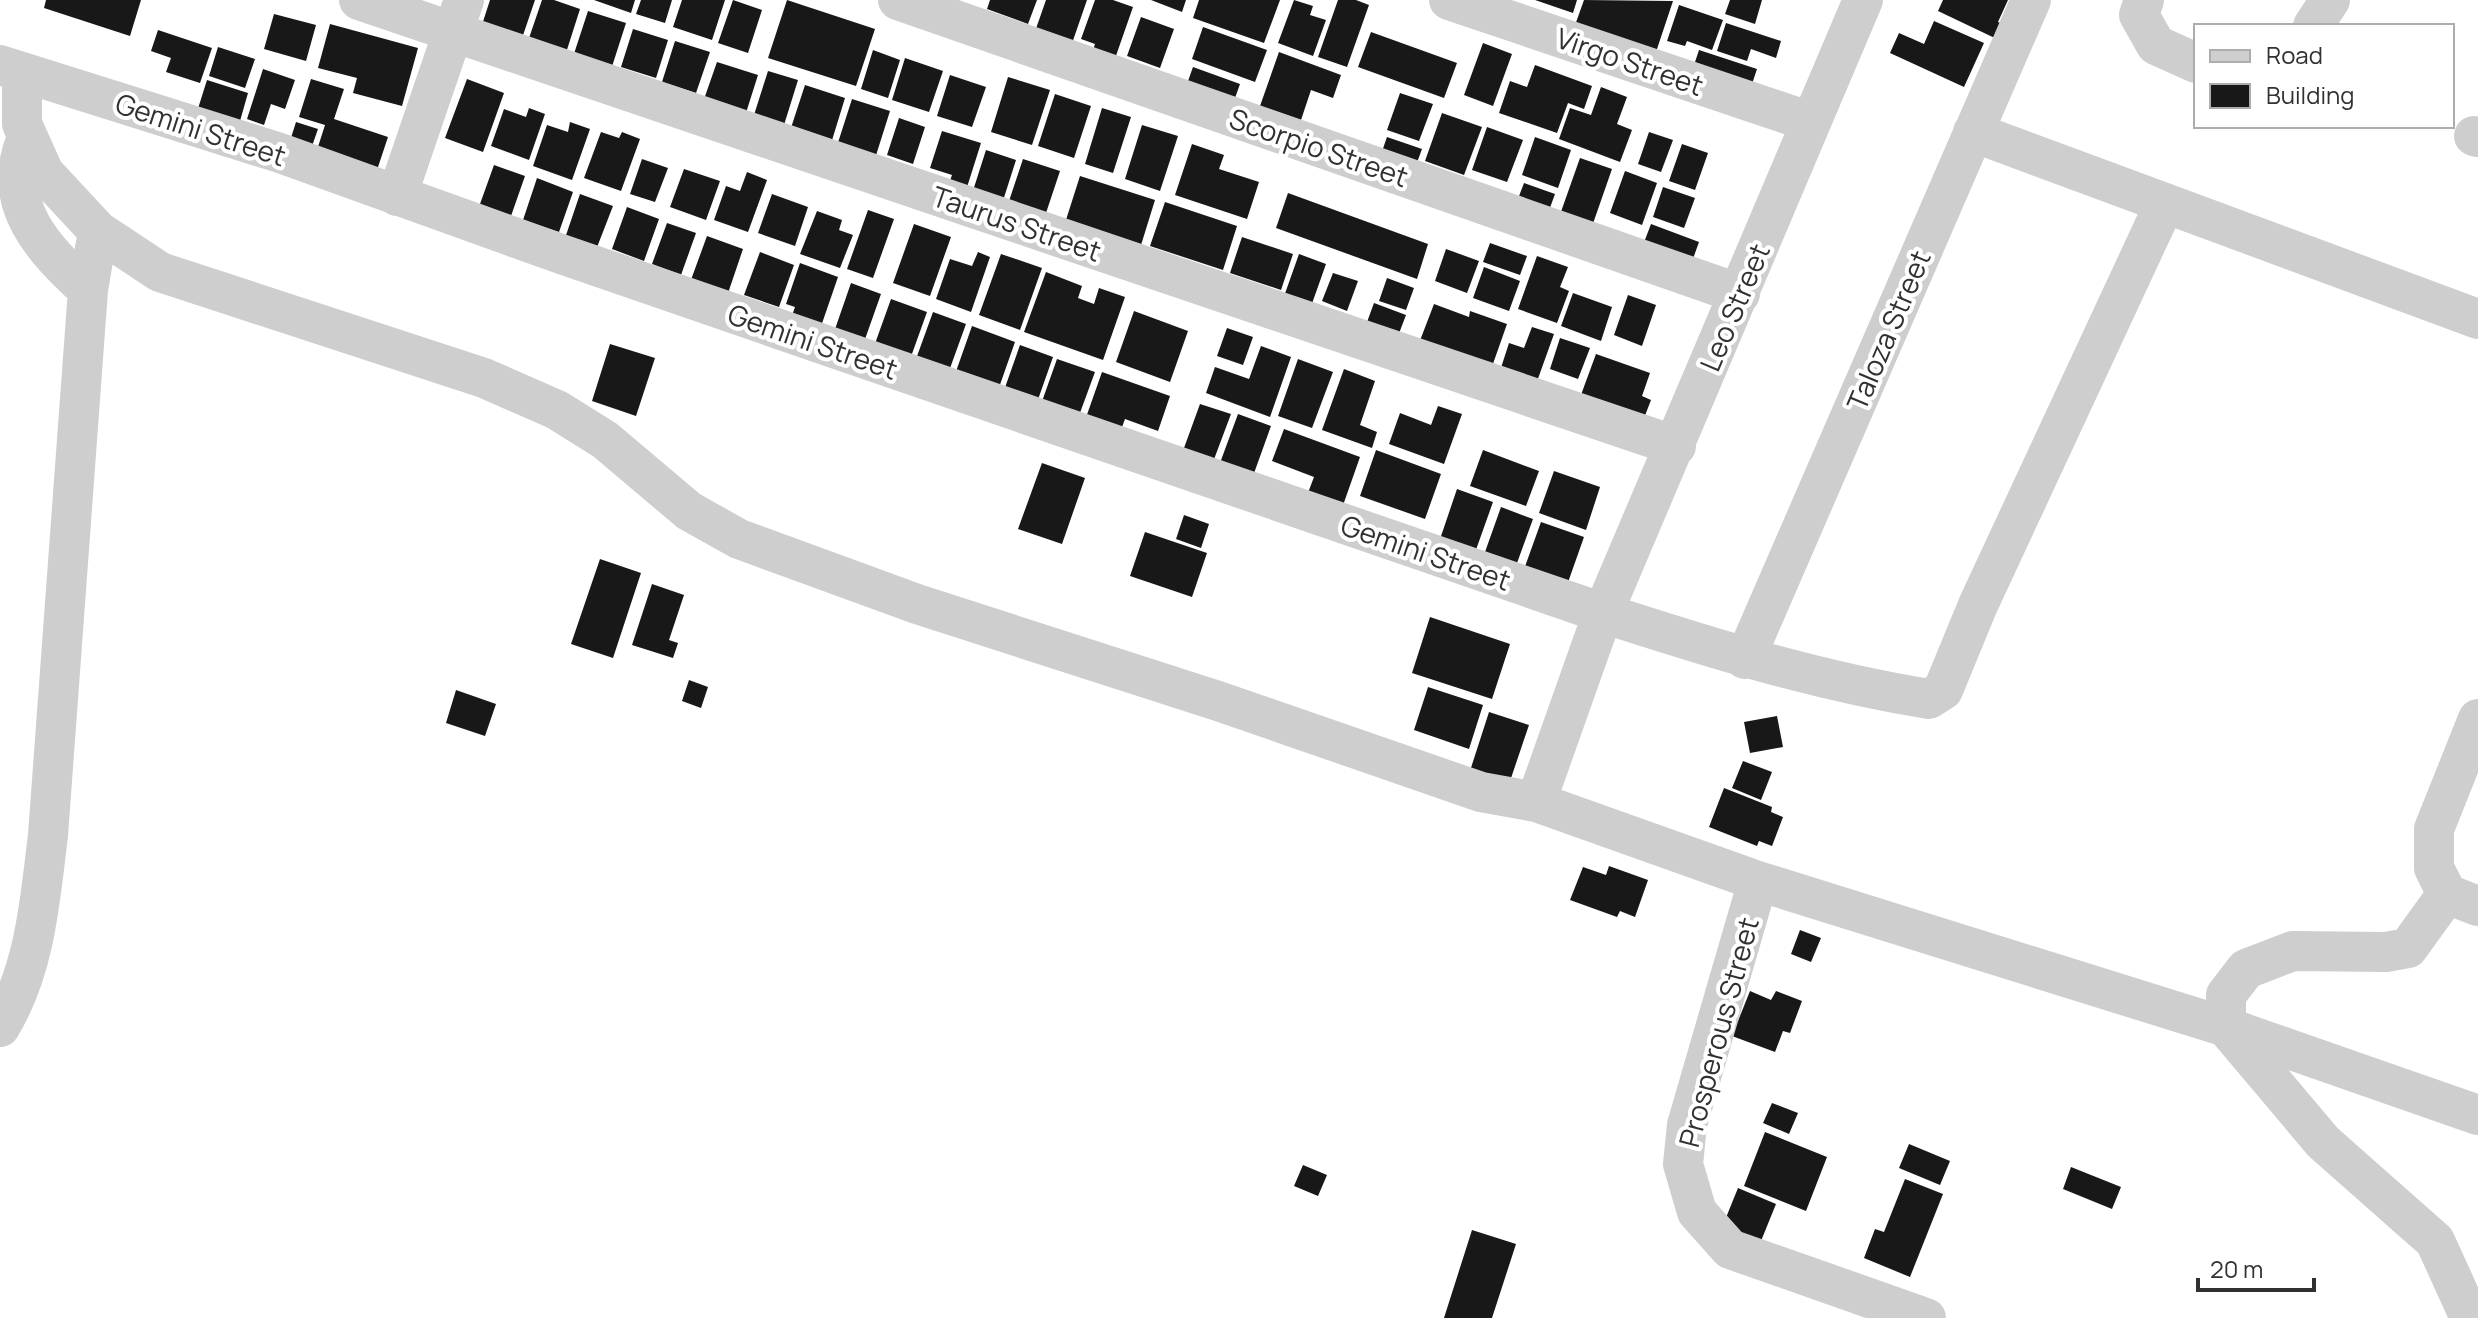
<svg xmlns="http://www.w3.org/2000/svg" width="2478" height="1318" viewBox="0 0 2478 1318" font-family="Manrope,sans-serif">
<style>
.building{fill:#181818}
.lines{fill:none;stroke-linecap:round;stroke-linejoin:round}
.minor{stroke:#cecece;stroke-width:40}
.labels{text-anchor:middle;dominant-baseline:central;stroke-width:8;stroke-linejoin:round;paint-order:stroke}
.street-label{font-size:28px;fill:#313131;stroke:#fff}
</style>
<rect width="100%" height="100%" fill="#fff"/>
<path class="building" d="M46,0H141L130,36L44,8Z
M490,0H535L519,47L479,34Z
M542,0H554L580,9L565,56L527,44Z
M594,0H635L631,13Z
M641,0H672L665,23L636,14Z
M682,0H725L712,40L673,27Z
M733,0L762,10L748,53L718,43Z
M787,0L875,29L856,86L768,58Z
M990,0H1037L1028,24L987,9Z
M1046,0H1087L1069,52L1032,40Z
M1095,0H1113L1133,7L1111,70L1089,62L1095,44L1081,39Z
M1151,0H1186L1182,12Z
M1199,0H1280L1264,43L1193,18Z
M1294,0L1313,6L1310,15L1326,20L1313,56L1278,43Z
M1338,0H1356L1369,5L1347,67L1318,57Z
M1535,0H1577L1573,13Z
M1584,0L1673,1L1655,55L1574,28Z
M1730,0H1762L1755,24L1725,14Z
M1943,0H2008L1998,22L2008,26L2001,41L1938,11Z
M1679,5L1723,20L1712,50L1687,41L1685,46L1667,41Z
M588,11L626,23L608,79L570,66Z
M274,14L316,25L306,61L264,49Z
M1141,17L1174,29L1160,68L1127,56Z
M1934,21L1984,43L1964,87L1890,53L1899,33L1924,44Z
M1726,23L1781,41L1776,58L1751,49L1747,61L1717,51Z
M330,24L418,48L402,106L353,93L357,78L318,68Z
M1203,27L1267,50L1255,82L1192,59Z
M633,29L668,40L656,78L621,67Z
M158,30L212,48L200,83L166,72L171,58L151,51Z
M1371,32L1457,63L1444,98L1358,67Z
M675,41L710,52L696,93L662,82Z
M1483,43L1512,54L1493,106L1464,95Z
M218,47L255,59L245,88L209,76Z
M873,50L900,60L888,98L861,89Z
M1699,50L1757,69L1748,96L1690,77Z
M1279,52L1341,75L1333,98L1311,90L1301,120L1260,106Z
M905,58L943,71L929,112L892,100Z
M717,62L758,75L745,116L703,102Z
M1535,65L1592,86L1584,109L1568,103L1557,133L1499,113L1510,81L1527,87Z
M1193,67L1240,84L1230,112L1183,95Z
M263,69L295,80L285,109L271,104L264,125L247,119Z
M768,71L798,80L784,125L754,115Z
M950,75L986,87L972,127L937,116Z
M1008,77L1050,90L1032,145L991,132Z
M311,79L344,89L334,119L388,137L377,170L317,150L325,125L299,117Z
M467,79L504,93L483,152L445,138Z
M207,80L248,93L238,128L196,115Z
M805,85L845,98L829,150L788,137Z
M1601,87L1627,97L1617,124L1632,130L1620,162L1559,139L1570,108L1591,115Z
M1400,93L1433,104L1419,141L1387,130Z
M1055,94L1091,106L1074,158L1038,146Z
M852,99L890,111L872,168L834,155Z
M529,108L545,114L529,160L491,146L504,109L526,117Z
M1102,108L1131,117L1113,173L1085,164Z
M1442,113L1482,127L1464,175L1425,161Z
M899,118L925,127L913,164L887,155Z
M296,122L318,129L311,149L290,141Z
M570,122L590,129L572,180L533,166L547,125L568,132Z
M1142,125L1178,136L1160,191L1125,179Z
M1487,127L1523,140L1507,182L1472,170Z
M942,131L981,143L962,203L944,197L952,175L930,168Z
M601,132L619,138L622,132L640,139L621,191L584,178Z
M1649,132L1673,140L1661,172L1638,164Z
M1387,137L1422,149L1412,176L1378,163Z
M1535,137L1571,150L1558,188L1522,175Z
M1192,144L1224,155L1219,169L1259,182L1247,219L1175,195Z
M1682,144L1708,153L1695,190L1669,181Z
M986,150L1016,160L1000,210L970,200Z
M1580,158L1612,169L1589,235L1557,223Z
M642,159L668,168L655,202L630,194Z
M1023,159L1060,171L1045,216L1008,204Z
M494,165L525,176L511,216L480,204Z
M684,169L720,181L706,220L670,207Z
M1625,171L1657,183L1642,225L1610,213Z
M747,172L767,180L748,232L714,220L726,186L740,191Z
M1080,176L1155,200L1137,258L1065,223Z
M537,178L573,192L559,232L523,220Z
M1524,183L1555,194L1547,216L1516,204Z
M1663,187L1695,198L1684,228L1653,217Z
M1288,193L1428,244L1417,279L1276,228Z
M580,194L613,206L594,255L563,244Z
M772,194L808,207L795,246L758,233Z
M1165,202L1237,226L1223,270L1150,246Z
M627,207L659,219L644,261L612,249Z
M868,210L894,219L873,278L847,269Z
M817,211L842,220L839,230L853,235L840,268L800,254Z
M667,223L696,233L681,275L652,264Z
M914,224L951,237L930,296L893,283Z
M1651,224L1699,242L1689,270L1640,253Z
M707,236L743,249L725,302L688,288Z
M1242,237L1293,254L1281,290L1230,273Z
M1490,243L1527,256L1520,275L1483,262Z
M1446,249L1479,261L1467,293L1435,281Z
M760,252L794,265L779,307L744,295Z
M978,252L990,257L971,312L936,299L950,259L972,266Z
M1001,254L1042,268L1020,330L979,315Z
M1299,254L1326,264L1309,312L1282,302Z
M1537,256L1568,267L1560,287L1569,291L1557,323L1518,309Z
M800,263L838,277L818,335L789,324L795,307L786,304Z
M1484,267L1520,281L1509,311L1473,298Z
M1046,272L1082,286L1078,298L1094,304L1099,288L1125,297L1103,360L1024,332Z
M1333,273L1358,281L1347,311L1322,301Z
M1387,278L1414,288L1406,310L1379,301Z
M851,283L881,294L864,342L834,332Z
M1573,293L1612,307L1601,341L1561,326Z
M1628,295L1656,305L1642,346L1614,335Z
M891,299L927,312L908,365L872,352Z
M1374,303L1406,315L1395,344L1363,333Z
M1434,304L1469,317L1470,311L1507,324L1488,378L1416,351Z
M1134,311L1188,331L1170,382L1116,362Z
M933,312L966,324L949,371L916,359Z
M972,326L1015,342L996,396L953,380Z
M1532,327L1554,334L1535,387L1499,374L1509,343L1524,348Z
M1227,328L1253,337L1243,365L1217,356Z
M1560,338L1590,348L1578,379L1550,369Z
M610,344L655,358L636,416L592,401Z
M1020,345L1053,357L1035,408L1002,396Z
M1261,346L1291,357L1270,417L1206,393L1215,367L1249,379Z
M1596,354L1650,373L1642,396L1651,400L1641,426L1578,403Z
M1057,359L1095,372L1077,421L1040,407Z
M1298,359L1333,372L1312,428L1278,416Z
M1344,369L1375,381L1360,425L1377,432L1372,448L1322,430Z
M1102,372L1170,396L1158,431L1125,419L1118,438L1083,426Z
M1200,404L1231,414L1210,470L1180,459Z
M1438,406L1462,414L1444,464L1389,444L1400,413L1431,425Z
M1238,414L1271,426L1253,476L1220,463Z
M1284,429L1360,457L1341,511L1306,498L1314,477L1272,461Z
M1376,450L1441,474L1425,519L1360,496Z
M1483,450L1539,471L1526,506L1470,486Z
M1042,463L1085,478L1062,544L1018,529Z
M1554,471L1600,487L1586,530L1539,513Z
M1457,489L1493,502L1472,561L1437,548Z
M1501,507L1533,519L1517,563L1485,552Z
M1184,515L1209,524L1201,548L1176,539Z
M1541,522L1584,537L1566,588L1523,572Z
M1145,532L1207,553L1192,597L1130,576Z
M600,559L641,573L613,658L571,644Z
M652,584L684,595L669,640L678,643L673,658L632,645Z
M1430,617L1510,644L1492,699L1412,673Z
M689,680L708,687L701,708L682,701Z
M1428,687L1483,705L1469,749L1414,730Z
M456,690L496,704L485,736L446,723Z
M1489,712L1529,725L1508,787L1469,774Z
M1777,716L1783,747L1750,753L1744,722Z
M1743,761L1772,772L1761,800L1732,788Z
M1724,788L1772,807L1771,812L1783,817L1772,846L1759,841L1757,846L1709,827Z
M1609,866L1648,880L1635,917L1620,911L1617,917L1570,900L1583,867L1606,875Z
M1800,930L1821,938L1811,962L1791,954Z
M1750,991L1771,1000L1776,991L1802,1001L1790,1033L1783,1031L1775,1052L1732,1036Z
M1772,1103L1798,1113L1789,1134L1763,1123Z
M1765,1132L1827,1157L1806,1211L1744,1186Z
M1909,1144L1950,1161L1940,1185L1899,1168Z
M1303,1165L1327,1175L1318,1196L1294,1186Z
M2071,1167L2121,1187L2112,1209L2063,1189Z
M1905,1179L1943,1194L1910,1277L1864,1258L1875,1229L1884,1232Z
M1738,1188L1776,1204L1761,1241L1723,1225Z
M1472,1230L1516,1244L1492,1318H1444Z"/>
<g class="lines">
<path class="minor" d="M359,0L1676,446
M898,0L1740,294
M1449,0L1811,122
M1863,0L1603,613L1536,802L1758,881L2226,1027L2478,1115
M2144,0L2139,15L2156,45L2196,63
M2313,26L2330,0
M0,65L280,153L561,254L1603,613C1711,648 1817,681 1929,699L1943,690L1978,605L2165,203
M22,73V124L44,173L98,231L160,272L484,378L557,410L605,440L689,511L739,539L917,604L1218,701L1481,792L1536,802
M1973,132L2478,319
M2474,136L2478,137
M26,140C0,204 43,249 88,290
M397,196L464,0
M1745,659L2031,0
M2478,719L2434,829V868L2447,894L2478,906
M1758,881L1687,1125L1683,1164L1697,1212L1730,1249L1926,1318
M2447,894L2408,948L2386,952L2293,951L2246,969L2226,995V1027L2323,1142L2435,1241L2470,1318
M0,1027C35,970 40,901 48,835L88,290L98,231"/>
</g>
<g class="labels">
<g class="street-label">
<text transform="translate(1630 61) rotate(19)">Virgo Street</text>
<text transform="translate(201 129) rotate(18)">Gemini Street</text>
<text transform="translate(1319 147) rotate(19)">Scorpio Street</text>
<text transform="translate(1017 223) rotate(19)">Taurus Street</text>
<text transform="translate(1734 307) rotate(-67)">Leo Street</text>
<text transform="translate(1888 330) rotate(-67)">Taloza Street</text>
<text transform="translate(813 341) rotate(19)">Gemini Street</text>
<text transform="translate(1426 552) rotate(19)">Gemini Street</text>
<text transform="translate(1718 1032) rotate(-75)">Prosperous Street</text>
</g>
</g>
<rect x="2194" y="24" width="260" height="104" fill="#ffffff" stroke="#adadad" stroke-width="2"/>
<rect x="2210" y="50" width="40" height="12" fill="#cecece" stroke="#adadad" stroke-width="2"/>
<text x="2266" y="64" font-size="24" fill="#313131">Road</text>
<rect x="2210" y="84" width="40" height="24" fill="#181818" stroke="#adadad" stroke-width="2"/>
<text x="2266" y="104" font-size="24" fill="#313131">Building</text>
<path d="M2198 1278v12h116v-12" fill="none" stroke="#313131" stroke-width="4"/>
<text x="2210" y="1278" font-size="24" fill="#313131" stroke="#ffffff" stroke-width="6" paint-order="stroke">20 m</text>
</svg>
